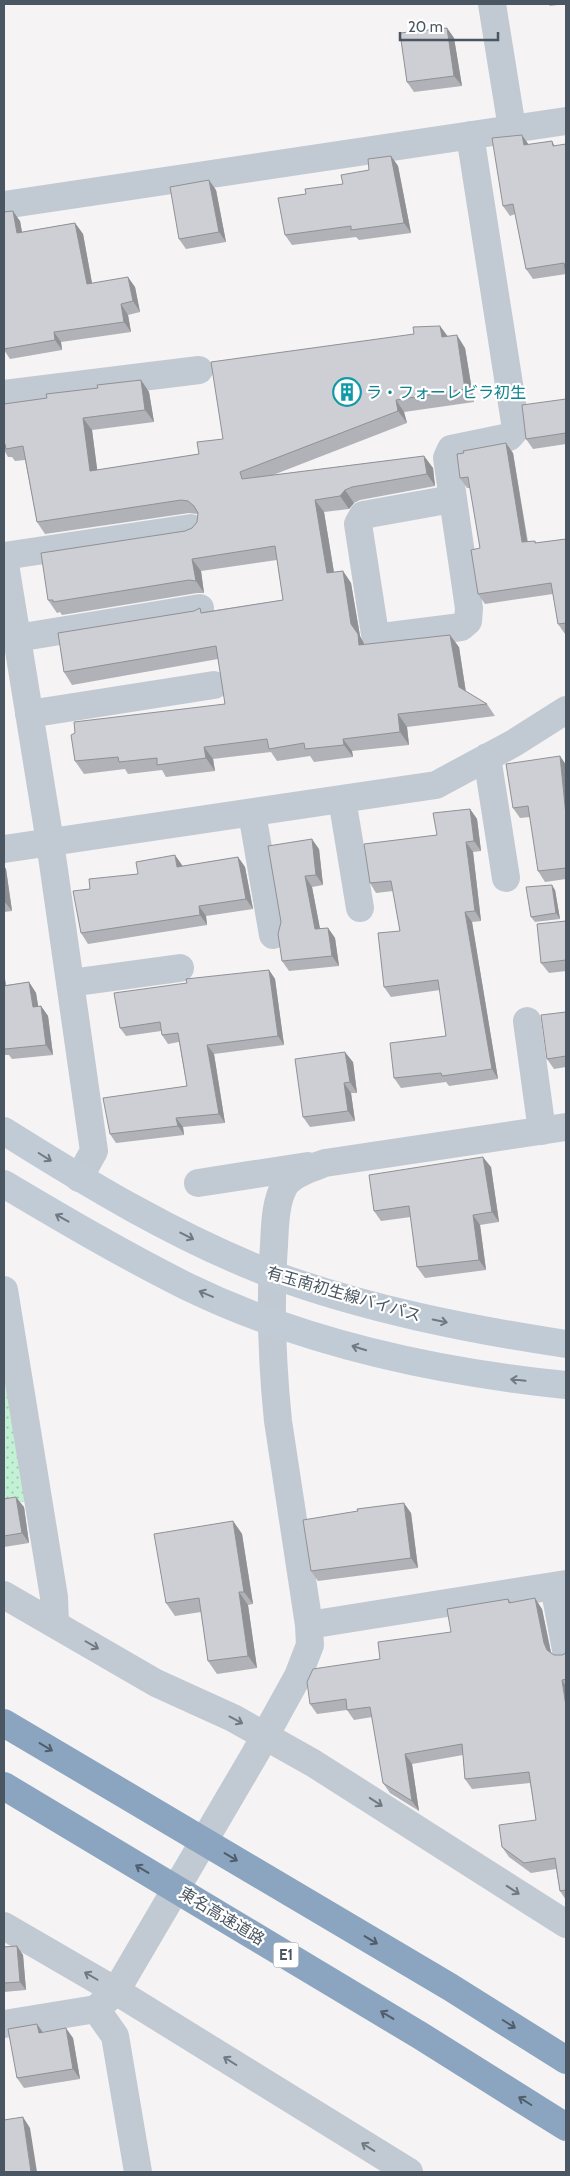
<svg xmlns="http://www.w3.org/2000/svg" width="570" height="2176" viewBox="0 0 570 2176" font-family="Cabin,'Noto Sans JP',sans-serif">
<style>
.grass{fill:url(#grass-dots)}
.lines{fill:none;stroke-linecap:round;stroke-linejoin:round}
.street{stroke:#c1cad2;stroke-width:28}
.secondary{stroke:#c1cbd6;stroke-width:28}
.highway{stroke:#8ba5c1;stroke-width:28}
.wall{fill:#b0b2b7}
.shaded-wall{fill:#909195}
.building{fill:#cdcfd5;stroke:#909195}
.oneway{stroke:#6e7984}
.oneway2{stroke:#6e7983}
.oneway3{stroke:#505e6b}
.labels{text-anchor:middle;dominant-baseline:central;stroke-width:4.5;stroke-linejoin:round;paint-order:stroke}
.shield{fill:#fff;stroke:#808990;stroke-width:1}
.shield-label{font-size:15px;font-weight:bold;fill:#4a5661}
.culture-label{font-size:16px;fill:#0d838f;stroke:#fff;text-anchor:start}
.street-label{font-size:16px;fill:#4a5661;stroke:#fff}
</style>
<defs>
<pattern id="grass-dots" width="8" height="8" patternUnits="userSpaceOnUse" patternTransform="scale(1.25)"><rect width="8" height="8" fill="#c3f1d5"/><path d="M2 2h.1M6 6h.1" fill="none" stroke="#a0c6b0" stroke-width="1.8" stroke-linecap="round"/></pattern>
</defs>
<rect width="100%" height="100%" fill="#f5f3f3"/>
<path class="grass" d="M4,1362L32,1502H4Z"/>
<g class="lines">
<path class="street" d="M492,4L512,128
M4,205L566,121
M4,394L199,370
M452,499L363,515L358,524L375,634L382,637L461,627L468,621L469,608L447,458L451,449L509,437L516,429L470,135
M4,556L191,528
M4,558L50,842L94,1151L79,1178
M17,638L200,608
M29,714L214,685
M487,757L506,878
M342,799L360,908
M252,813L273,935
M4,849L436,785L514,743L566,710
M70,983L180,968
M527,1021L542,1131
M566,1127L325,1163C312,1168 293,1173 285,1185C275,1202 275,1226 274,1245C270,1303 272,1363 278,1421L309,1625L566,1584
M198,1183L308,1166
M4,1290L54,1597L55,1624
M554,1586L566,1650
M4,1595L156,1683L233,1718L313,1763L566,1924
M4,1926L116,1991L409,2172
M96,2009L115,2036L138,2172
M4,2024L96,2009L116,1991L255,1754L298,1676L310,1645L309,1625"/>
<path class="secondary" d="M4,1131C90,1185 176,1237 271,1274C366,1309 467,1329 566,1344
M4,1184C63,1219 124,1255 186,1286C303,1343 438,1372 566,1385"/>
<path class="highway" d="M4,1723L450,1987L566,2060
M4,1786L421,2036L566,2127"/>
</g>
<path class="wall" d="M548,4H566L550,6Z
M447,28L454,38L462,86L414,92L407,82Z
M552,141L555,146L566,144V274L533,279L526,269L515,214L510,216L503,206L529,145Z
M391,156L398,166L411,233L359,240L356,237L292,245L285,235L306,194L343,184L369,170Z
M216,190L226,242L186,249L179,239Z
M4,212L20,221L22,232L75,223L83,234L92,283L135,287L140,312L128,315L131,332L61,342L62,350L10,359L4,350Z
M440,326L447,336L465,348L474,402L404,412L407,423L273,475L424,456L433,468L435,486L360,500L354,503L349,509L324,512L334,572L343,571L351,583L360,636L365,645L459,647L466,692L487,704L495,716L407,727L409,745L352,751L353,757L314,762L310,756L277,761L271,752L213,759L215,771L166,777L162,770L128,774L125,769L84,774L75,761L225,704L218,659L72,685L64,672L203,612L283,600L277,560L201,571L204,593H197L62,615L60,612L57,613L48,600L192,528L197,522L198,514L189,513L45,534L37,522L25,460L15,461L12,457H8L4,450V404L47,398L141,380L149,392L154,422L92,430L97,470L199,454L223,439L414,334Z
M566,399V444L533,449L526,439Z
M513,453L528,542L535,541L536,543L566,539V634H565L558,624L553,594L485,604L478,594L480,548L470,488H467L460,478Z
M560,756L566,765V879L545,882L538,871L530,817L520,818L513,808Z
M470,809L477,819L481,851L473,852L481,921L472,922L498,1079L449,1086L446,1082L401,1088L394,1078L446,1036L440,990L391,997L384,987L400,931L393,891L376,893L370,883L437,835Z
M319,849L323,885L312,887L320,929L328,928L335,938L339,966L289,971L282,961L281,922Z
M238,857L245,867L253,909L206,916L207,925L88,944L81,933L90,889L138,874L182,865L183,866Z
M4,866L6,869L12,911L4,912Z
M555,890L560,919L535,922L531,917Z
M566,921V971L549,973L541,963Z
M269,970L275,979L284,1045L214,1054L225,1123L183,1127L184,1135L116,1143L110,1134L187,1086L179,1042L168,1044L162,1035L161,1031L126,1036L120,1028L187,983Z
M4,972L6,985L29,982L36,993L38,1006H41L48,1016L53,1055L12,1059L9,1055H4Z
M566,1012V1067L554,1069L547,1059Z
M353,1062L357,1093H351L355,1121L310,1127L303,1117Z
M491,1167L499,1222L480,1225L486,1270L425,1278L417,1267L411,1217L381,1221L374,1211Z
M4,1499L24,1507L29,1543L4,1547Z
M411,1513L418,1568L318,1581L311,1571Z
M233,1521L242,1534L253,1604L248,1605L257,1668L217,1674L208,1661L201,1612L175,1616L166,1603Z
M508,1599L511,1602L542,1609L551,1652L554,1655H562L566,1653V1900L560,1891L556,1869L531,1873L509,1857L502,1847L536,1820L530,1783L472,1789L465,1779L463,1755L412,1764L419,1811L390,1793L383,1783L372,1717L354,1720L347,1710L317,1714L310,1704L380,1659L451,1632Z
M17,1946L23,1955L26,1990L4,1992V1947Z
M73,2038L80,2079L24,2088L17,2078Z"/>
<path class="shaded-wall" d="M447,28L454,38L462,86L454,76Z
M522,135L529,145H524Z
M391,156L398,166L411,233L404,223Z
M209,180L216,190L226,242L219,232Z
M13,211L20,221L24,243L17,233Z
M75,223L83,234L94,294L87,284Z
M128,277L135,287L140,312L133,301Z
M121,304L128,315L131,332L124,322Z
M440,326L449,338L442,337Z
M54,332L61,342L62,350L55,340Z
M457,335L465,348L474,402L465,389Z
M141,380L149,392L154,422L145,410Z
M396,400L404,412L407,423L398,411Z
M83,418L92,430L99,483L90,471Z
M506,443L513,453L529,553L522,542Z
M424,456L433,468L435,486L427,474Z
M345,490L354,503L349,509L340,496Z
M315,500L324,512L336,585L327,573Z
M192,559L201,571L204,593L196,581Z
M343,571L351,583L360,636L366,647L359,645L351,624Z
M450,635L459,647L467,700L459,687Z
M398,714L407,727L409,745L400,732Z
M343,739L352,751L353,757L344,745Z
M204,747L213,759L215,771L206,758Z
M560,756L566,765V815Z
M470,809L477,819L481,851L474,841Z
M312,839L319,849L323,885L316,875Z
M466,842L473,852L481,921L475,911Z
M175,855L182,865L184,877L177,867Z
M238,857L245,867L253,909L246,899Z
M4,866L6,869L12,911L4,901Z
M305,876L312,887L322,939L315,929Z
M552,885L555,890L560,919L556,913Z
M199,906L206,916L207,925L200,915Z
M465,912L472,922L498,1079L492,1069Z
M328,928L335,938L339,966L332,956Z
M269,970L275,979L284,1045L278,1036Z
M4,972L7,996L4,991Z
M29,982L36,993L40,1017L33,1007Z
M41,1006L48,1016L53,1055L46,1045Z
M207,1045L214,1054L225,1123L219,1114Z
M345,1052L353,1062L357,1093L350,1082Z
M344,1083L351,1093L355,1121L348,1111Z
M176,1118L183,1127L184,1135L178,1126Z
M483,1157L491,1167L499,1222L492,1212Z
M473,1215L480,1225L486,1270L479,1260Z
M16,1497L24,1507L29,1543L22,1533Z
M404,1503L411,1513L418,1568L411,1558Z
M233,1521L242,1534L253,1604L244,1592Z
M239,1592L248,1605L257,1668L248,1656Z
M535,1598L542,1609L551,1653L547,1650L544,1643Z
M562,1680L566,1686V1706Z
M405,1754L412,1764L419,1811L412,1801Z
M17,1946L23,1955L26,1990L20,1982Z
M37,2024L44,2034L39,2033Z
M66,2028L73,2038L80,2079L73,2069Z
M23,2117L30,2128L37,2172H31Z"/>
<path class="building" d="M447,28L454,76L407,82L400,33Z
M522,135L524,145L552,141L553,146L566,144V273L564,263L526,269L513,204L503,206L492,138Z
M391,156L404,223L351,230V226L285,235L278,198L306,194L305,189L343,184L341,175L369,170L368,159Z
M209,180L219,232L179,239L170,187Z
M13,211L17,233L75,223L87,284L128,277L133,301L121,304L124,322L54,332L55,340L4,349V212Z
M440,326L442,337L457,335L465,389L396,400L398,411L240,472L242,479L424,456L427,474L352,487L345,490L340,496L315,500L327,573L343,571L351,624L358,634L359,645L450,635L459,687L487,704L398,714L400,732L343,739L344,745L305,749L304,743L269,749L267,739L204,747L206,758L157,765V758L119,762L118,757L75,761L71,735L75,733L74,722L225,704L216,646L64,672L58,633L194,611L200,608L201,613L283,600L275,546L192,559L196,581L189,580L53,602V600H48L41,553L185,531L192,528L197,522L198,513L194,506L188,501L181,500L37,522L23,446L6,449L5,444H4V404L47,398L46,394L98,388L97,385L141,380L145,410L83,418L90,471L199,454L197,442L223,439L211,362L414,334L413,327Z
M566,399V433L526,439L522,405Z
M506,443L522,542L535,541V543L566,539V623L558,624L551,583L478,594L471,550L480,548L468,477L460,478L457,454L464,453L463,451Z
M560,756L566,815V868L538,871L528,806L513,808L506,764Z
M470,809L474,841L466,842L475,911L465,912L492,1069L442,1076L441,1073L394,1078L390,1043L446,1036L438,980L384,987L378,933L400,931L391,881L370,883L364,844L437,835L433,813Z
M312,839L316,875L305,876L315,929L328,928L332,956L282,961L278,934L281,922L268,846Z
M175,855L177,867L238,857L246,899L199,906L200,915L81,933L73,891L90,889L89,879L138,874L136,862Z
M552,885L556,913L531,917L526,887Z
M566,921V960L541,963L537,924Z
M269,970L278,1036L207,1045L219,1114L176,1118L178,1126L110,1134L103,1098L187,1086L178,1033L162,1035L160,1022L120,1028L114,993L187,983L186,979Z
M29,982L33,1007L41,1006L46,1045L5,1049L4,1047V986Z
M566,1012V1056L547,1059L541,1015Z
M345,1052L350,1082L344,1083L348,1111L303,1117L295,1059Z
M483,1157L492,1212L473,1215L479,1260L417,1267L409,1206L374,1211L369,1175Z
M16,1497L22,1533L4,1536V1499Z
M404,1503L411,1558L311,1571L303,1520L358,1511L357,1509Z
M233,1521L244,1592H239L248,1656L208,1661L199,1598L166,1603L154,1534Z
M535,1598L544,1643L547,1650L554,1655H562L566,1653V1679L562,1680L566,1706V1890L560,1891L555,1858L524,1863L502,1847L499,1825L536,1820L529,1772L465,1779L462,1744L405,1754L412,1801L383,1783L370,1707L347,1710L346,1699L310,1704L307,1682L313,1669L380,1659L378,1642L451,1632L447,1609L508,1599L509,1603Z
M17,1946L20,1982L4,1983V1947Z
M37,2024L39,2033L66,2028L73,2069L17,2078L8,2029Z
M23,2117L31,2172H4V2120Z"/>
<defs><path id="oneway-shaft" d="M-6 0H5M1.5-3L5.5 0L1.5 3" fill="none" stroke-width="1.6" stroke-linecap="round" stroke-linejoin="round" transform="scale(1.25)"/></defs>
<g class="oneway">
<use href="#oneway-shaft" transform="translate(45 1157) rotate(32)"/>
<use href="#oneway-shaft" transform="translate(62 1218) rotate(-151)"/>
<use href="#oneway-shaft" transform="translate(187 1236) rotate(27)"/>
<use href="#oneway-shaft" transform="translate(206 1294) rotate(-157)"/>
<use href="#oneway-shaft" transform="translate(440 1321) rotate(12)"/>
<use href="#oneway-shaft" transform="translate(359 1348) rotate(-163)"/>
<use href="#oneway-shaft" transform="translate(518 1380) rotate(-174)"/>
</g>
<g class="oneway2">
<use href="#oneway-shaft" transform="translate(92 1645) rotate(30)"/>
<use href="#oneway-shaft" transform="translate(236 1720) rotate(28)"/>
<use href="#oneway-shaft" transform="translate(376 1802) rotate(33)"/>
<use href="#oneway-shaft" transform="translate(513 1890) rotate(33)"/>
<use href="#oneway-shaft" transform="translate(91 1976) rotate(-150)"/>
<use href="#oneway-shaft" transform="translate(230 2061) rotate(-148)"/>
<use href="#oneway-shaft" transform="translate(368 2147) rotate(-148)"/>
</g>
<g class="oneway3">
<use href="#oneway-shaft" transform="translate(46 1747) rotate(31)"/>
<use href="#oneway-shaft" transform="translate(231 1857) rotate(31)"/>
<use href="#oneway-shaft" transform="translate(142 1869) rotate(-149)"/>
<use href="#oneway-shaft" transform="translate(371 1940) rotate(31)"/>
<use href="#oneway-shaft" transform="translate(387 2015) rotate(-149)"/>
<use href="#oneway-shaft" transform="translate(509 2024) rotate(32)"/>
<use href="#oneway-shaft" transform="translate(525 2101) rotate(-148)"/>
</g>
<defs>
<symbol id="building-ring" viewBox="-11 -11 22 22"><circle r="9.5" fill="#fff" stroke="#0f9aa8" stroke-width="1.5"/><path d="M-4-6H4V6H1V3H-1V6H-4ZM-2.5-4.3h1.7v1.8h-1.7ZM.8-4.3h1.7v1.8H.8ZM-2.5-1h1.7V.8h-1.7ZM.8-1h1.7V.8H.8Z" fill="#0f9aa8"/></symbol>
</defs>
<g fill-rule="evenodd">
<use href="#building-ring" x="331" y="376" width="32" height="32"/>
</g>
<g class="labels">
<rect class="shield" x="273.5" y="1942.5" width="25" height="25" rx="4"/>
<g class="shield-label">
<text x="286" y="1955">E1</text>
</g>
<g class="culture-label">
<text x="366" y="392">ラ・フォーレビラ初生</text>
</g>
<g class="street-label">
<text transform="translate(344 1294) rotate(16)">有玉南初生線バイパス</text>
<text transform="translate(222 1916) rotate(31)">東名高速道路</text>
</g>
</g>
<rect width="570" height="2176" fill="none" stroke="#4a5661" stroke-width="10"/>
<path d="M400 32v8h98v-8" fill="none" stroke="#4a5661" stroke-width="2.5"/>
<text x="408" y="32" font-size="15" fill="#4a5661" stroke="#ffffff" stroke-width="4" paint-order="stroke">20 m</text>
</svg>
